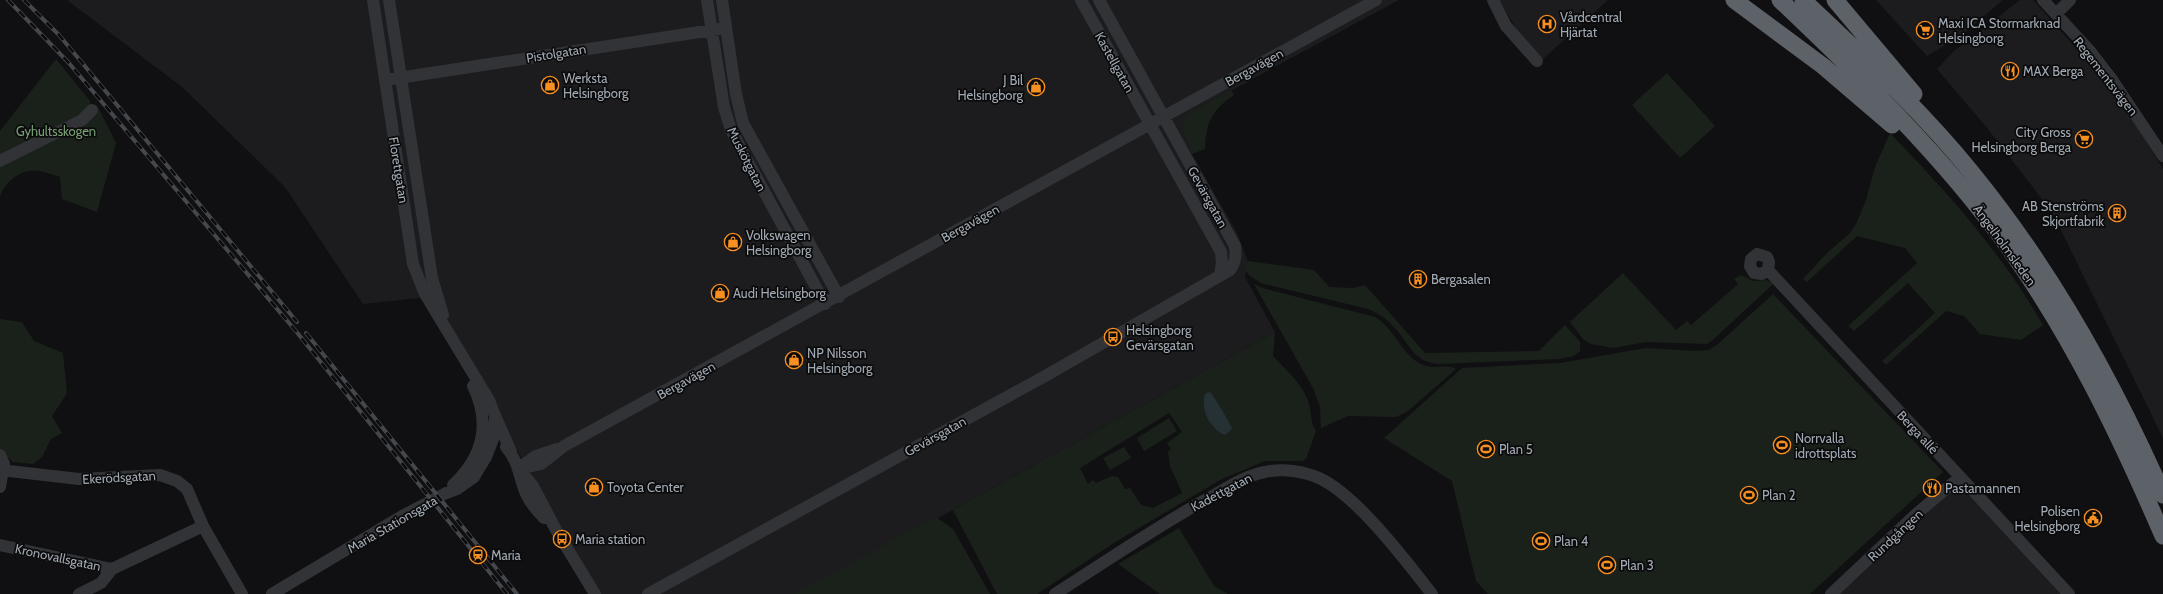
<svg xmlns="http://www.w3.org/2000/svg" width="2163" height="594" viewBox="0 0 2163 594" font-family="Cabin,sans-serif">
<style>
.built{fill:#1c1c1f}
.green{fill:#1a211a;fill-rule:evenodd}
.water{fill:#263135}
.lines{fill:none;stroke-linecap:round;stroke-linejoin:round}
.minor{stroke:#313337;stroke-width:12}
.highway{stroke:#5d6168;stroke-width:17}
.rail-casing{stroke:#44474c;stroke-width:4}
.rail{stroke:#0b0b0c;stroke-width:2.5;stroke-dasharray:8;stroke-linecap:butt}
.labels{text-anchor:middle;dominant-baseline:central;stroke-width:3.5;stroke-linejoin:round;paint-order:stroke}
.poi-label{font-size:13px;fill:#a1a9b3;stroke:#0b0b0c;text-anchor:start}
.street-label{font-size:13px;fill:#a1a9b3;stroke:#0b0b0c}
.park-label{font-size:13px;fill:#7a9f76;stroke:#0b0b0c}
</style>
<rect width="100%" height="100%" fill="#101012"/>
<path class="built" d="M67,0H1399L1197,109L1182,130L1192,154L1237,233L1248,261L1245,277L1275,332L953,510L796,594H596L537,485L428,297L363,304L285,187L182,87Z
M1499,0H1608L1543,59L1517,30Z
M1876,0H2003L1962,35L1927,56Z
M2020,0H2033L2068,39L2111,91L2136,125L2163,169V438L2052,212L1987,128L1937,69L1954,51Z
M1960,479L2065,594H1835Z"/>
<path class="green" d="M56,59L90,101V104L98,107L116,143L97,212L62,199L60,177C53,175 46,172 39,171C21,168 5,182 0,197V131Z
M1667,73L1715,126L1680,158L1632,105Z
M1231,90L1234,95C1212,110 1206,122 1205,149L1192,154L1182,130L1186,117L1197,109Z
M1890,133C1947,192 2002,253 2043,325L2021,340L1980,334L1964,316L1946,311L1886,365L1882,361L1935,313L1908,283L1854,331L1848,326L1917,263L1905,248L1857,236L1807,282L1803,279L1828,252L1850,233L1856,224L1866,200L1875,167Z
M1248,261L1314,270L1329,287L1353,288L1365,285L1425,353L1539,351L1565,325L1580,342V351L1574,356L1559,359L1438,364C1411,361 1409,341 1392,325C1385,317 1377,313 1368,309L1261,283L1250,276L1245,270Z
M1623,273L1676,330L1687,321L1691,325L1738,284L1734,279L1741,275L1753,281L1767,280L1773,284L1714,339L1707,344L1646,342L1613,348L1591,344L1584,340L1570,322Z
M1254,284L1262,288L1375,317C1395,329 1402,355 1421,364C1431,370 1451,364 1456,369L1408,411L1396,417L1348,416L1321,428L1320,407L1313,388Z
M1773,294L1943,472L1810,594H1488L1476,581L1452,481L1384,438L1462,368L1560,363L1646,348L1695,351L1709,350L1718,344Z
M0,319L22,322L34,341L63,353L67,393L52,416L62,433L51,439L42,457L33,464L13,462L0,451Z
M1275,332L1273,356C1286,370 1304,385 1309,404C1312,413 1310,423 1316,431L1306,459L1302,461H1265L1220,480L1117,541L1037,594H997L953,510ZM1169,413L1182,432L1167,443L1171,450L1168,451L1170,466L1182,493L1153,508L1141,505L1130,488L1125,489L1118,477L1112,476L1096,483L1093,480L1088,484L1080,468Z
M1169,418L1177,431L1144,451L1137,438Z
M1124,447L1131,458L1110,470L1103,458Z
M936,517L953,529L990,594H794Z
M1179,528L1214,586L1228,594H1160L1118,564Z"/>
<path class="water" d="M1210,392C1213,395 1231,424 1232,429L1225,435C1210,429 1200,409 1205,394Z"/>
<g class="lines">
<path class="minor" d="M373,0L413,264L425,294L489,400C495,418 504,434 511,452
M389,0L432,278L443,315
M707,0L724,107L731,130L825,304
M722,0L736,94L743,123L839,297
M1081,0L1221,252L1222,263L1220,275
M1493,0L1506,26L1537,61
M2043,0L2090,51L2113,81L2163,156
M2056,14L2070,0
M385,80L726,28
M0,161L82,120L92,110
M1768,270L1762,274L1754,273L1750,266L1751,259L1757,254L1767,257L1769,262L1768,270L2069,594
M506,447C517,459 519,474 524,489C528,500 536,510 544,518
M0,455L4,464L0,487
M522,466L536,456L557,449
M519,469L541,464L564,446L1376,0
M519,469L533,486L556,530L595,594
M0,470L79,479L160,475L177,481L187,489L203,526L242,594
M453,485C483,457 491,423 473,386
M0,545L112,569L203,526
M79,594L101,583L112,569
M272,594L404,515L446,493L457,489L474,477L486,457L493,439L495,417
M648,594L1047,375L1230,270C1236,262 1236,255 1235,246L1099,0
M1055,594C1105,562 1153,529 1205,500C1224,490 1243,476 1265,472C1283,468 1304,471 1321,479C1358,497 1406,561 1432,594
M1831,594L1915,515L1960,477"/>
<path class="highway" d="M1734,0L1823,66L1892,125
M1780,0C1861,77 1941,154 2007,245C2072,336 2119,434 2163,536
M1803,0C1861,55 1921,110 1972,173C2052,271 2112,379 2163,495
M1835,0L1914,94"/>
<defs>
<path id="rail" d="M8,0L68,62L295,330L507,594
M24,0L59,35L297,322
M306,333L517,594"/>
</defs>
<use href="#rail" class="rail-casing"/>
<use href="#rail" class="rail"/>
</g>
<defs>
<symbol id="hospital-ring" viewBox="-11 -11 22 22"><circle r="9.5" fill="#0b0b0c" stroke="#f88f21" stroke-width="1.5"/><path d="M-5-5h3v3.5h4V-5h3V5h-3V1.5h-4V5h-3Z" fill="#f88f21"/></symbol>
<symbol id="supermarket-ring" viewBox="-11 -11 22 22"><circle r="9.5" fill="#0b0b0c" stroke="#f88f21" stroke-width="1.5"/><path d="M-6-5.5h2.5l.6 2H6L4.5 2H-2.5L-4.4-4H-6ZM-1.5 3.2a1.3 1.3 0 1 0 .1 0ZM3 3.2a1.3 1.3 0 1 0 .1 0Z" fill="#f88f21"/></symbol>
<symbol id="restaurant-ring" viewBox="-11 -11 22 22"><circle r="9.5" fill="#0b0b0c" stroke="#f88f21" stroke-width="1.5"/><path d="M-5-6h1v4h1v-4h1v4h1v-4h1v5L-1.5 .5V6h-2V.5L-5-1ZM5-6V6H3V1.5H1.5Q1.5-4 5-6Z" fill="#f88f21"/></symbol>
<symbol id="shop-ring" viewBox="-11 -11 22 22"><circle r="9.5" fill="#0b0b0c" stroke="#f88f21" stroke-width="1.5"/><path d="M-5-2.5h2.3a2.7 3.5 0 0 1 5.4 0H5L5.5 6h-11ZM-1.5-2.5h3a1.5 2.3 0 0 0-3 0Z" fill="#f88f21"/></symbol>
<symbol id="building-ring" viewBox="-11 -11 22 22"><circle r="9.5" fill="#0b0b0c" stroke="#f88f21" stroke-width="1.5"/><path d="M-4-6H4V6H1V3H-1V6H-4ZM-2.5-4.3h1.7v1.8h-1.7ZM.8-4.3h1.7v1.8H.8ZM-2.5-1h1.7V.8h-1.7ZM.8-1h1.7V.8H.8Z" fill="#f88f21"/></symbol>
<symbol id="bus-ring" viewBox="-11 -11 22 22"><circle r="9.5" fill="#0b0b0c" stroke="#f88f21" stroke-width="1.5"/><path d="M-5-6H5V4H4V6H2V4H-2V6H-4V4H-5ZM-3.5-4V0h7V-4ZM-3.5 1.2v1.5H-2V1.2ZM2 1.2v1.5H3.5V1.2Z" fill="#f88f21"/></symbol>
<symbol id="stadium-ring" viewBox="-11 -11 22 22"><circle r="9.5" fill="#0b0b0c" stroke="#f88f21" stroke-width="1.5"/><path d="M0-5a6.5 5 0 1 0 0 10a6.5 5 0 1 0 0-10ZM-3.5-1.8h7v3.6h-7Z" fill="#f88f21"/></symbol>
<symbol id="civic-ring" viewBox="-11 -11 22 22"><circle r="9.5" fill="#0b0b0c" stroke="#f88f21" stroke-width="1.5"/><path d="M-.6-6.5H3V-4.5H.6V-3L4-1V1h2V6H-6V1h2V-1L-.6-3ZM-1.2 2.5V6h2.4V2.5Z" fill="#f88f21"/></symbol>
<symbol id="station-ring" viewBox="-11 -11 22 22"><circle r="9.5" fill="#0b0b0c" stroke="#f88f21" stroke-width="1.5"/><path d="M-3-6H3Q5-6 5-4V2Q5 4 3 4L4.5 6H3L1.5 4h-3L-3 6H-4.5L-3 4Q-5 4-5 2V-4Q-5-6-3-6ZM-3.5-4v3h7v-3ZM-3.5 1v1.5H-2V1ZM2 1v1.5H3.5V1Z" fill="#f88f21"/></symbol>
</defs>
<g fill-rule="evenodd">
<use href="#hospital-ring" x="1537" y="14" width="20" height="20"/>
<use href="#supermarket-ring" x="1915" y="20" width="20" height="20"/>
<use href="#restaurant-ring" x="2000" y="61" width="20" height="20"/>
<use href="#shop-ring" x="540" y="75" width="20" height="20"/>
<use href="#shop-ring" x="1026" y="77" width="20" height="20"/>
<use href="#supermarket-ring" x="2074" y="129" width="20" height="20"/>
<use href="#building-ring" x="2107" y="203" width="20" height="20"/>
<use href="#shop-ring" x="723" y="232" width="20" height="20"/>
<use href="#building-ring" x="1408" y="269" width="20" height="20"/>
<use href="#shop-ring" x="710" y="283" width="20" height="20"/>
<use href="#bus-ring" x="1103" y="327" width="20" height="20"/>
<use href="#shop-ring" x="784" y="350" width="20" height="20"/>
<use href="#stadium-ring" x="1772" y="435" width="20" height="20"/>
<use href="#stadium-ring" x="1476" y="439" width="20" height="20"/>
<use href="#shop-ring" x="584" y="477" width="20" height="20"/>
<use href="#restaurant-ring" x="1922" y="478" width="20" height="20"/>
<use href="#stadium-ring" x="1739" y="485" width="20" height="20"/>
<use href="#civic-ring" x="2083" y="508" width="20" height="20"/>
<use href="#bus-ring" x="552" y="529" width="20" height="20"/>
<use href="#stadium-ring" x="1531" y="531" width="20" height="20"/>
<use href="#station-ring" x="468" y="545" width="20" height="20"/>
<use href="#stadium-ring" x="1597" y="555" width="20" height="20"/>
</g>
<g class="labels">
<g class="poi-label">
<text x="1560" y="17">Vårdcentral<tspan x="1560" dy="15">Hjärtat</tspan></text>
<text x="1938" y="23">Maxi ICA Stormarknad<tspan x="1938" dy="15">Helsingborg</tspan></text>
<text x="2023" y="71">MAX Berga</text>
<text x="563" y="78">Werksta<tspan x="563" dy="15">Helsingborg</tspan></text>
<text x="1023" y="80" text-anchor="end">J Bil<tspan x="1023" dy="15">Helsingborg</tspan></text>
<text x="2071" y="132" text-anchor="end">City Gross<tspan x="2071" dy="15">Helsingborg Berga</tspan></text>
<text x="2104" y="206" text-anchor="end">AB Stenströms<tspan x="2104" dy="15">Skjortfabrik</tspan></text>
<text x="746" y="235">Volkswagen<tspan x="746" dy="15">Helsingborg</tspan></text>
<text x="1431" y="279">Bergasalen</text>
<text x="733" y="293">Audi Helsingborg</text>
<text x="1126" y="330">Helsingborg<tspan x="1126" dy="15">Gevärsgatan</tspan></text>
<text x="807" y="353">NP Nilsson<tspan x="807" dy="15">Helsingborg</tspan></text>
<text x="1795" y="438">Norrvalla<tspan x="1795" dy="15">idrottsplats</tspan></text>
<text x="1499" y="449">Plan 5</text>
<text x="607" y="487">Toyota Center</text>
<text x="1945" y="488">Pastamannen</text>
<text x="1762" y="495">Plan 2</text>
<text x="2080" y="511" text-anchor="end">Polisen<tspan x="2080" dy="15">Helsingborg</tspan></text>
<text x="575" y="539">Maria station</text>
<text x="1554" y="541">Plan 4</text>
<text x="491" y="555">Maria</text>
<text x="1620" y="565">Plan 3</text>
</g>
<g class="street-label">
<text transform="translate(556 53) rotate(-9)">Pistolgatan</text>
<text transform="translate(1115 62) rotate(61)">Kastellgatan</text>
<text transform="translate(1254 67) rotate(-29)">Bergavägen</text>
<text transform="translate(2106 76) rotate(52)">Regementsvägen</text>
<text transform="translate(747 159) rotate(63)">Muskötgatan</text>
<text transform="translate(399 170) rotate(81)">Florettgatan</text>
<text transform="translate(1208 197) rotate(61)">Gevärsgatan</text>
<text transform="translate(970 223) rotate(-29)">Bergavägen</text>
<text transform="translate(2005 245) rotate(54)">Ängelholmsleden</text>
<text transform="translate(686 380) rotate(-29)">Bergavägen</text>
<text transform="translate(1918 432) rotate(47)">Berga allé</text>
<text transform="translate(935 436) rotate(-29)">Gevärsgatan</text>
<text transform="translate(119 477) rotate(-3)">Ekerödsgatan</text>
<text transform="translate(1221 492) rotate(-28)">Kadettgatan</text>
<text transform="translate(392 524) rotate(-30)">Maria Stationsgata</text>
<text transform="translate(1895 535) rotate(-43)">Rundgången</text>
<text transform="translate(58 557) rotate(12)">Kronovallsgatan</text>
</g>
<g class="park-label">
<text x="56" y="131">Gyhultsskogen</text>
</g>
</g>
</svg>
